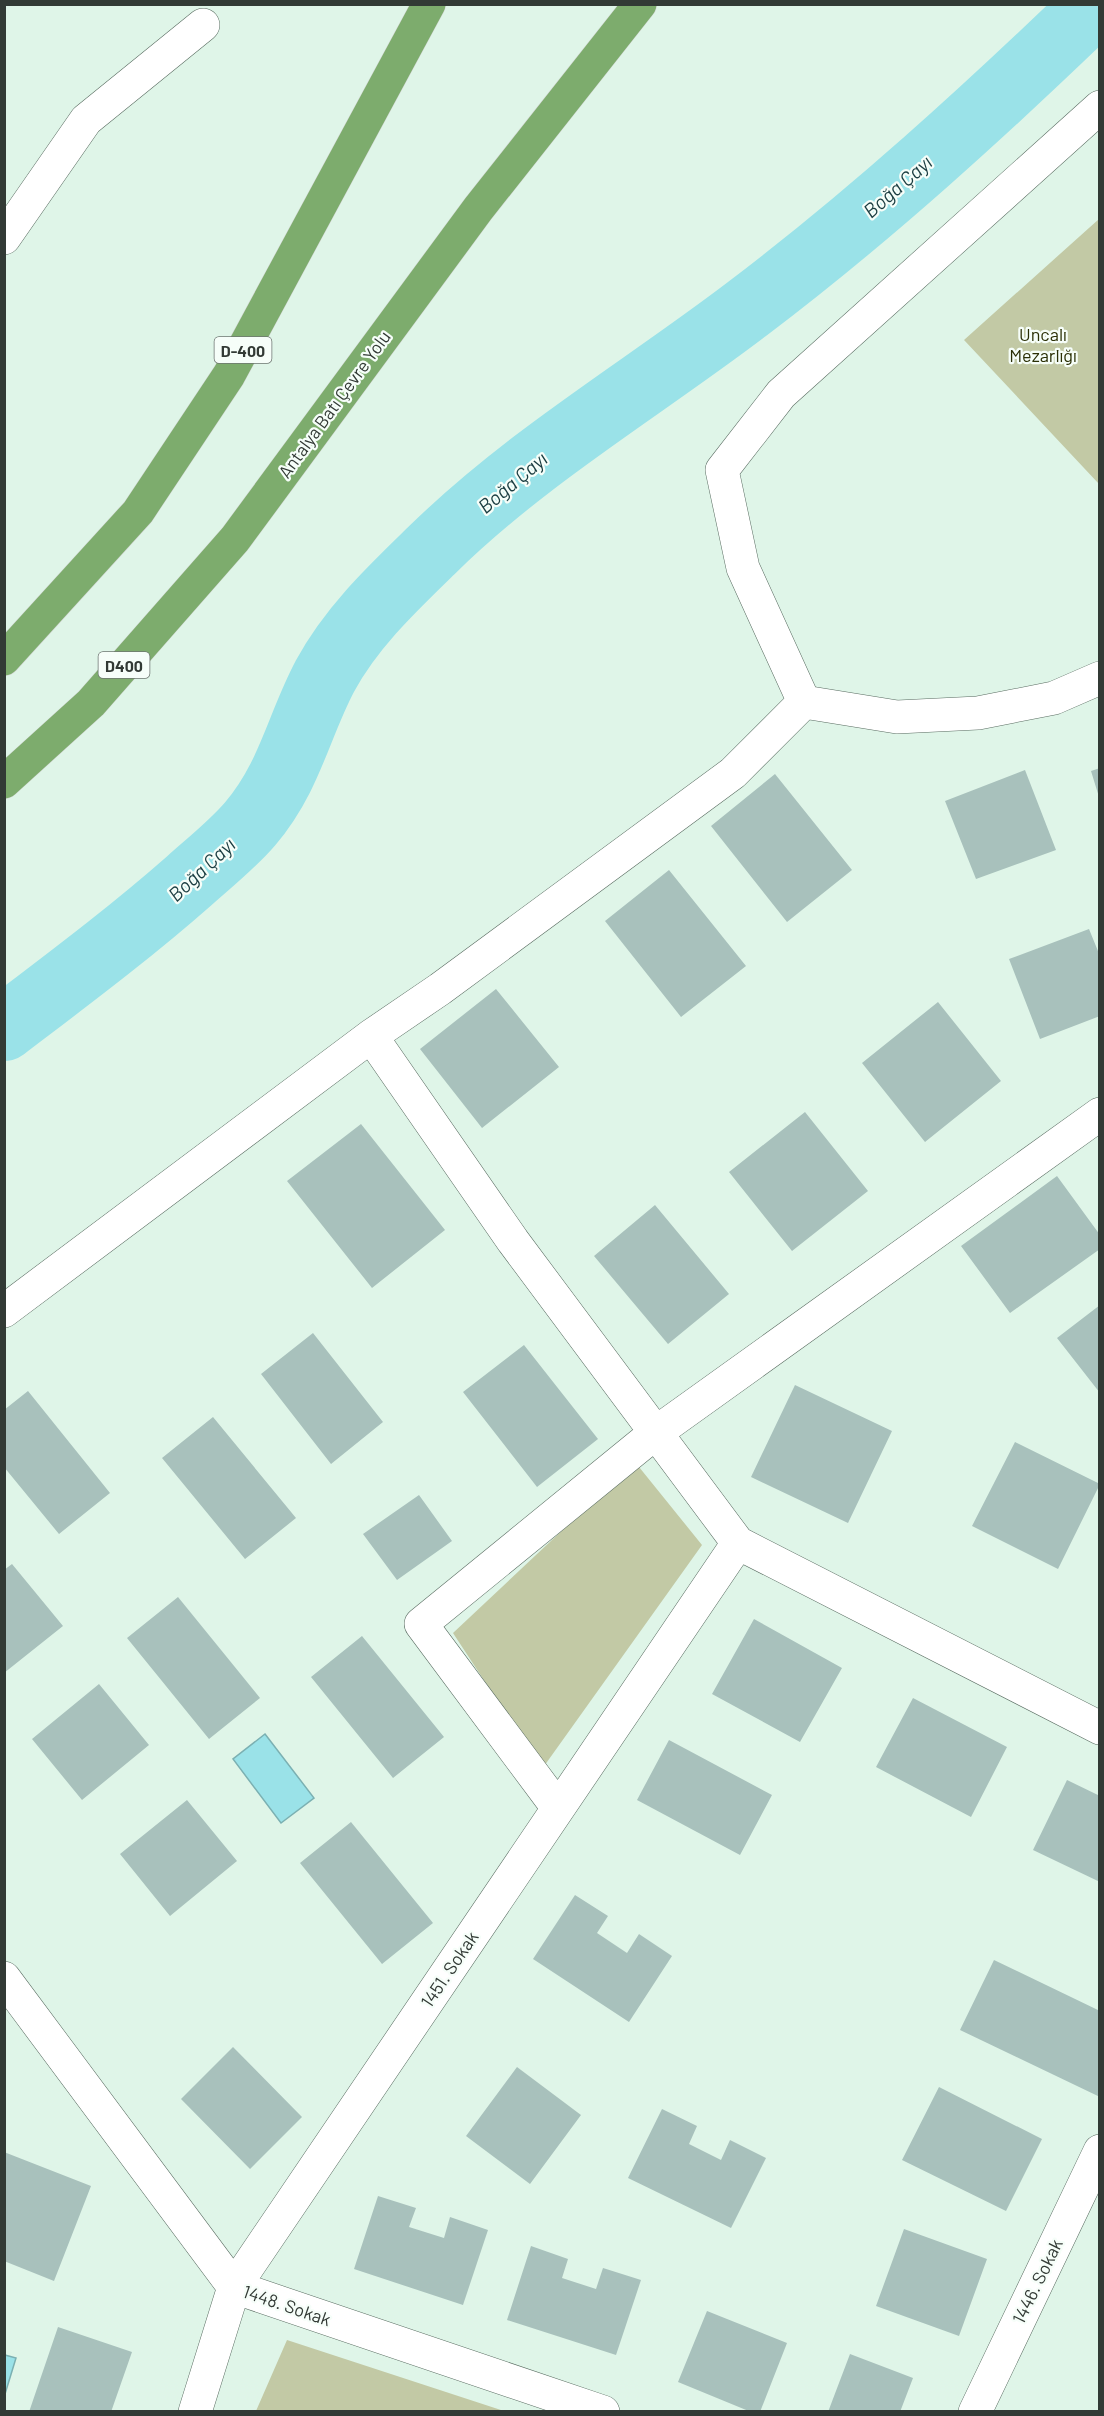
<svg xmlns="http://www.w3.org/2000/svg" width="1104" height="2416" viewBox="0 0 1104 2416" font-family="Barlow,sans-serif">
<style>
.green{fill:#c2c9a5}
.water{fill:#9ae2e8;stroke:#7bb0b2;stroke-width:1.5}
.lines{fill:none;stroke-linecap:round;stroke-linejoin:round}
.river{stroke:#9ae2e8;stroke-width:66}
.building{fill:#a8c1bc}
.minor-casing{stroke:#596c61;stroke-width:34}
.highway-casing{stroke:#d6d8d7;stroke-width:34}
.minor{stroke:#fff;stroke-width:33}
.highway{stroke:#7dac6d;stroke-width:33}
.labels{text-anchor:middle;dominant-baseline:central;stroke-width:4.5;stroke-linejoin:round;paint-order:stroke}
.shield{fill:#f6fef9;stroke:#6d7570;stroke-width:1.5}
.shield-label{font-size:16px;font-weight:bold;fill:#323a35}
.park-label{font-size:18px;fill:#2a2f05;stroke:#f6fef9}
.street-label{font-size:18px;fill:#323a35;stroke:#f6fef9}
.water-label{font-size:20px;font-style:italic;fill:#1a3d41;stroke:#f6fef9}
</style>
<rect width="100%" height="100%" fill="#dff5e8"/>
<path class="green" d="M1099,219V484L964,340Z
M635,1462L702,1545L542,1769L453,1633Z
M287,2340L504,2411H256Z"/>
<path class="water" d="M265,1734L314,1798L281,1823L233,1759Z
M5,2355L16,2358L5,2394L4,2355Z"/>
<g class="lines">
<path class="river" d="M4,1028C67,980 130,933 189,881C209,863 232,845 250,824C290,777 298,727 325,676C352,626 394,587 433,549C528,456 642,389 747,309C870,216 985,111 1096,4"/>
</g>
<path class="building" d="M1100,768V797H1099L1091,771Z
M1025,770L1056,850L976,879L945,801Z
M775,774L852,870L787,922L711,826Z
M669,870L746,966L681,1017L605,921Z
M1089,929L1100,956V1016L1040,1039L1009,959Z
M496,989L559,1067L482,1128L420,1049Z
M938,1002L1001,1081L925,1142L862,1063Z
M805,1112L868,1191L792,1251L729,1172Z
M361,1124L445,1230L372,1288L287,1181Z
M1057,1176L1100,1235V1249L1010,1313L961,1246Z
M655,1205L729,1294L668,1344L594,1256Z
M1100,1305V1393L1057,1338Z
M313,1333L383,1422L331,1464L261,1374Z
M524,1345L598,1439L537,1487L463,1392Z
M795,1385L892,1431L848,1523L751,1477Z
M28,1391L110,1493L59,1534L4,1467V1410Z
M213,1417L296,1518L245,1559L162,1458Z
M1015,1442L1100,1484L1058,1569L972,1526Z
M419,1495L452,1541L397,1580L363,1534Z
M12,1564L63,1626L4,1673V1570Z
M178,1597L260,1698L209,1739L127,1638Z
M754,1619L842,1668L800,1742L712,1694Z
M362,1636L444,1737L393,1778L311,1677Z
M99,1684L149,1745L82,1800L32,1739Z
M913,1698L1007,1747L971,1817L876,1767Z
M669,1740L772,1795L740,1855L637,1800Z
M1067,1780L1100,1796V1882L1033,1850Z
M187,1800L237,1861L170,1916L120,1854Z
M351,1822L433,1923L382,1964L300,1863Z
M575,1895L608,1916L597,1933L627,1953L639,1934L672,1956L629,2022L533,1959Z
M994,1960L1100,2011V2097L960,2030Z
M233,2047L302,2117L250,2169L181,2099Z
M517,2067L581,2115L530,2184L466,2136Z
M939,2087L1042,2139L1006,2211L902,2160Z
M662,2109L697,2126L689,2144L721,2160L730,2140L766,2158L731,2228L628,2178Z
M4,2152L91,2186L54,2281L4,2261Z
M378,2196L416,2208L409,2227L444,2238L450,2217L488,2230L463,2305L354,2269Z
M904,2229L987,2259L959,2336L876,2306Z
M531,2246L568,2259L562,2278L596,2289L603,2268L641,2280L616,2355L507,2320Z
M707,2311L787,2343L760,2412H751L678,2382Z
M58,2327L132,2352L111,2412H29Z
M850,2354L913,2378L900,2412H828Z"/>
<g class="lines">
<defs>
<path id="minor" d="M4,238L86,120L203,25
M804,702L897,717L978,713L1054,698L1100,678
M371,1036L513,1241L738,1543L1100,1728
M4,1311L371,1036L440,989L733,773L804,702L743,568L722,470L781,394L1100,107
M558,1808L421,1624L654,1434L1100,1114
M4,1978L234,2287L603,2412
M195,2412L234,2287L738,1543
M975,2412L1100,2151"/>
<path id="highway" d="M4,659L138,512L229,375L429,4
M4,782L91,703L235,539L478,209L640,4"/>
</defs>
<use href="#minor" class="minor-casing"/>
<use href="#highway" class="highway-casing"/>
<use href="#minor" class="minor"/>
<use href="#highway" class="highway"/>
</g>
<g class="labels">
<g class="shield">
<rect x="214.5" y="337" width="57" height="26" rx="4.5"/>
<rect x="98.5" y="652" width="51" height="26" rx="4.5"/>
</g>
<g class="shield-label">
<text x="243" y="350">D-400</text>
<text x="124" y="665">D400</text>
</g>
<g class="park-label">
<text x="1043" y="334">Uncalı<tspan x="1043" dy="21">Mezarlığı</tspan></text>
</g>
<g class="street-label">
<text transform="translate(334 404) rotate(-54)">Antalya Batı Çevre Yolu</text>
<text transform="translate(449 1969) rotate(-56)">1451. Sokak</text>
<text transform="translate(1037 2281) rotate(-64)">1446. Sokak</text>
<text transform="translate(287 2305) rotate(19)">1448. Sokak</text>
</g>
<g class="water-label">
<text transform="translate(897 186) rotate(-41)">Boğa Çayı</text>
<text transform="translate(512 482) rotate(-40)">Boğa Çayı</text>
<text transform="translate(201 869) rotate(-43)">Boğa Çayı</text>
</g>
</g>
<rect width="1104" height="2416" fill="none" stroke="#323a35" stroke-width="12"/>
</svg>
